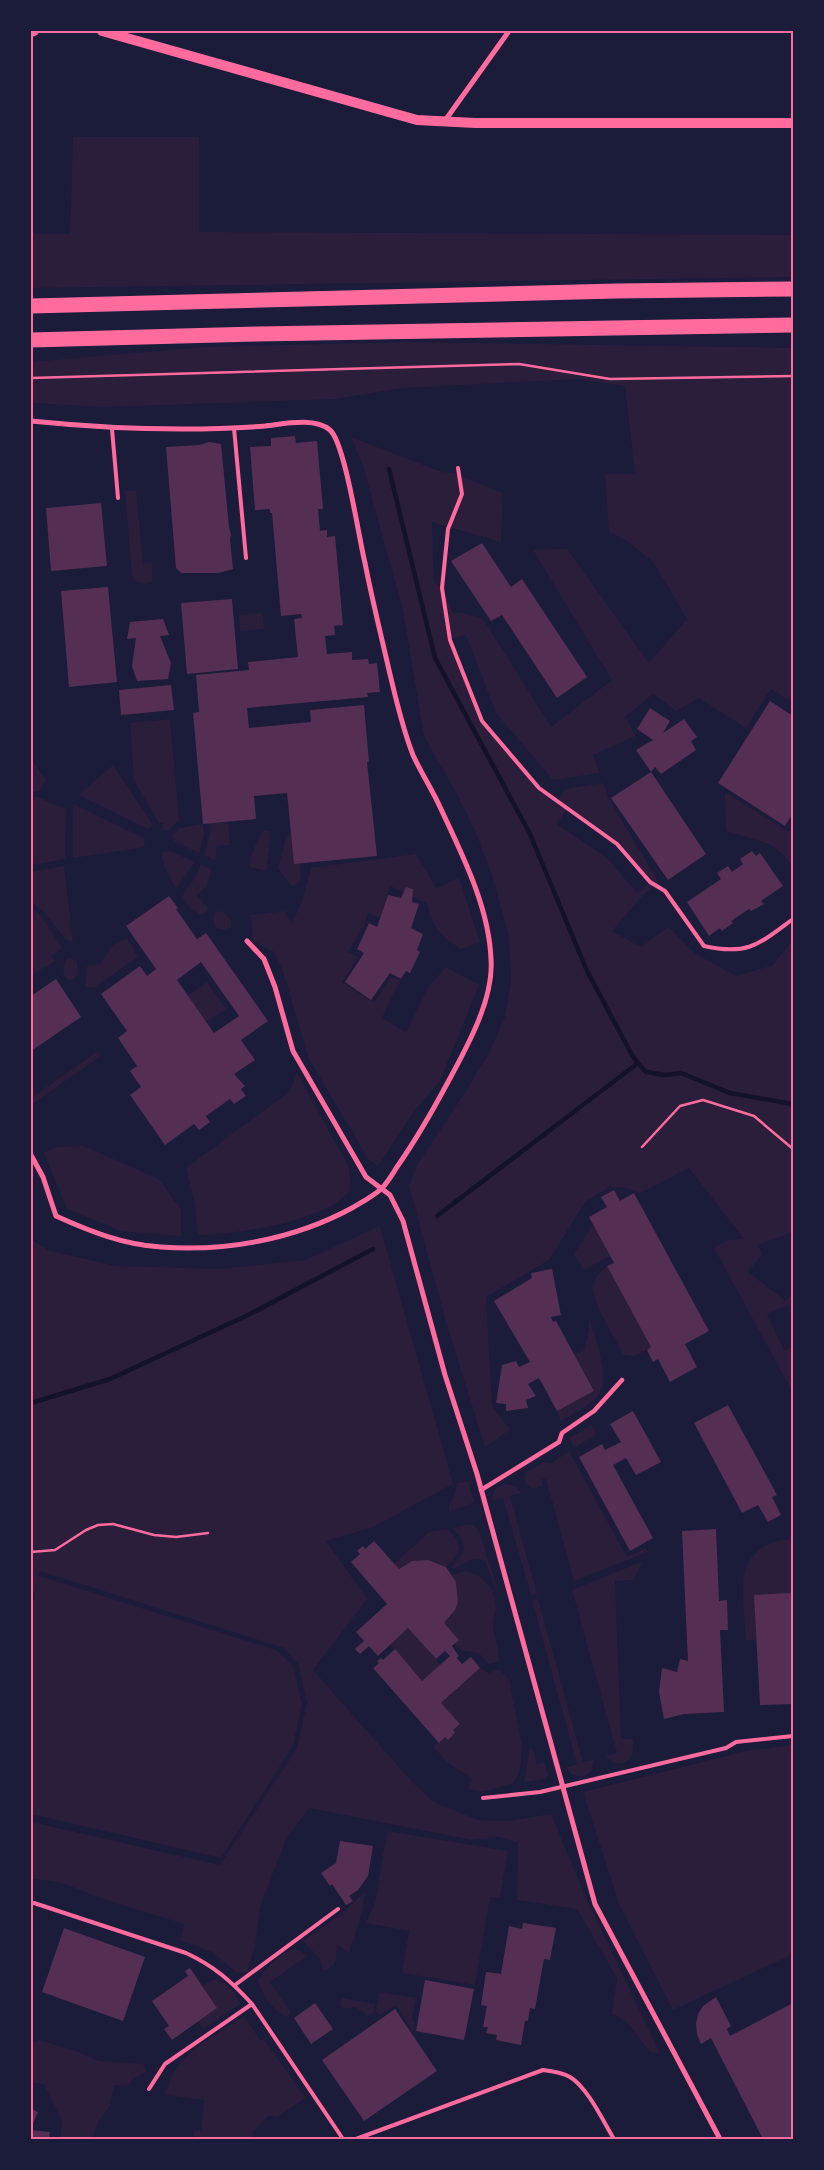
<svg xmlns="http://www.w3.org/2000/svg" width="824" height="2170" viewBox="0 0 824 2170" font-family="Karla,sans-serif">
<style>
.green{fill:#2a1e3b;fill-rule:evenodd}
.lines{fill:none;stroke-linecap:round;stroke-linejoin:round}
.stream{stroke:#12122b;stroke-width:4.5}
.building{fill:#542f53;fill-rule:evenodd}
.path{stroke:#ff6b9d;stroke-width:2.5}
.service{stroke:#ff6b9d;stroke-width:4}
.pedestrian{stroke:#ff6b9d;stroke-width:4.5}
.minor{stroke:#ff6b9d;stroke-width:5}
.secondary{stroke:#ff6b9d;stroke-width:10}
.motorway{stroke:#ff6b9d;stroke-width:15}
.neatline{fill:none;stroke:#ff6b9d;stroke-width:2}
</style>
<rect width="100%" height="100%" fill="#1b1b3a"/>
<path class="green" d="M73,137H199V232L793,235V277L31,288V234H70Z
M406,342L793,348V703L771,689L746,728L699,698L676,711L653,694L625,717L636,736L593,755L600,773L553,780L496,713L466,635L450,639L482,721L539,788L557,802L565,789L603,783L609,799L659,883L644,894L612,931L641,947L668,927L696,954L736,976L773,965L793,939V1232L758,1245L762,1254L748,1272L786,1301L793,1291V1303L767,1314L784,1350L793,1347V1393L714,1248L727,1240L744,1239L689,1168L640,1193L627,1188L610,1187L586,1201L549,1260L486,1297L492,1406L510,1430L485,1447L446,1322L409,1186L417,1165L466,1091L489,1053L505,1017L511,980L509,937L492,875L476,833L458,796L424,736L403,610L363,466L351,437L442,472L454,473L503,493L501,542L432,522L434,582L442,588L453,613H463L483,619L551,727L612,680L533,550L567,549L649,663L687,619L654,563L630,543L609,531L605,474H635L625,386L579,379L402,388L334,399L105,407L31,403V362L205,347ZM567,810L617,844L650,882L638,894L607,858L556,824Z
M136,490L143,564L152,563V581L146,584L134,581L132,574L125,491Z
M263,613L264,629L240,631L239,615Z
M170,719L179,820L168,831L163,830V823H159L134,780L130,723Z
M31,760L46,779L40,791L31,792Z
M113,765L153,825L148,829L78,795Z
M725,792L787,831L793,829V867C775,840 755,840 726,831Z
M31,796C42,796 45,802 55,805C59,806 62,806 66,808L65,859L31,865Z
M73,804L144,838L145,847L73,858Z
M228,822L230,845L217,846L215,860L204,855L210,835L209,823Z
M203,824L204,835L199,853L174,841L172,835L179,828Z
M265,830L270,831L271,836L266,871L250,867L249,859L262,832Z
M291,831L294,863H300L301,880L296,885L291,886L278,868L285,841Z
M170,851L195,862L176,889L164,866L161,853Z
M416,854L436,888L459,878L480,942L461,949C440,936 432,927 427,903L390,886L380,918L368,913L363,927L348,952L358,957L342,982L374,1003L391,977L400,980L382,1018L406,1032L429,986L446,967L479,985L440,1081L415,1110L378,1166L368,1159L308,1057L283,971L274,952L253,941L251,915L285,911L292,924L303,898L311,868Z
M201,864L212,870L206,886L197,895L207,907L206,912L201,915L190,908L182,896L196,876Z
M64,866L73,942L66,940L46,914L31,901V872Z
M31,907L42,917L62,948L51,956L56,961L31,975Z
M219,911L225,913L231,920V927C218,933 209,926 215,912Z
M127,938L138,957L94,988L85,987L87,966L99,965L114,944Z
M68,958L77,961L78,974L73,980L67,979L63,974L65,961Z
M207,982L226,1009L206,1022L188,996Z
M98,1051L101,1056L31,1105V1098Z
M297,1073L349,1167L351,1191C344,1196 337,1203 329,1207C289,1226 242,1233 198,1235L195,1205L186,1168L289,1092Z
M84,1146L159,1179L181,1210V1236L121,1231L67,1209L44,1153L55,1147Z
M593,1224L610,1256L584,1270L574,1254Z
M380,1226L453,1484L373,1527L326,1541L367,1599L313,1670L413,1783L434,1802L478,1820L508,1821L551,1814L587,1900L660,2053L650,2052L626,2021L612,2014L617,1978L577,1909L517,1900L518,1843L499,1837L472,1840L309,1808L286,1839L260,1907L255,1946L247,1972L237,1973L212,1952L180,1940L184,1924L103,1899L62,1883L31,1878V1822L220,1865L297,1748L307,1703L298,1664L284,1648L40,1571L39,1576L276,1650L293,1665L302,1704L293,1746L221,1858L31,1814V1609L37,1585L31,1605V1240L50,1251L116,1266L220,1269L305,1260Z
M607,1266L651,1347C641,1353 635,1359 623,1354L598,1308L592,1287L598,1274Z
M589,1320C596,1339 613,1383 595,1399C586,1408 572,1414 561,1421L557,1411L594,1391L575,1355L584,1350L589,1331Z
M592,1425L596,1433L594,1436L574,1448L569,1438Z
M569,1451L627,1557L646,1548L648,1552L574,1581L546,1479H542L543,1486L533,1489C526,1484 522,1480 526,1472L544,1462L552,1463Z
M468,1481L474,1501L469,1505L449,1511V1505L454,1497L457,1483Z
M504,1484L515,1486L521,1493L510,1496L537,1594L531,1595L503,1498L492,1500L494,1490Z
M465,1525H473L479,1530L500,1598L485,1561C470,1553 464,1568 451,1569L464,1550L463,1540L452,1528Z
M447,1529C465,1545 461,1552 446,1567C429,1558 414,1557 399,1569L394,1564L429,1532Z
M782,1540H789L793,1546V1593L757,1640H746C745,1624 741,1588 744,1574C748,1555 765,1543 782,1540Z
M641,1562L642,1563L633,1580L615,1581L621,1739H633C633,1745 634,1752 631,1756C625,1767 611,1765 606,1756L617,1753L572,1590Z
M465,1571C483,1574 496,1589 496,1608C496,1613 493,1618 493,1623C493,1637 501,1649 498,1662L488,1664L479,1653L460,1650L455,1643L458,1640L444,1623C459,1609 462,1593 452,1575Z
M538,1599L583,1762L594,1760L591,1772L582,1777L571,1774L566,1768L577,1764L532,1601Z
M408,1628L441,1665L422,1681L390,1644Z
M480,1668L489,1673L499,1669L509,1679L522,1745L520,1770L514,1783L483,1792L468,1789L472,1778L448,1763L433,1747L445,1737L448,1739L455,1733L453,1730L460,1724L441,1703Z
M793,1745V1954L673,2010L619,1904L583,1792L746,1751Z
M530,1747L533,1749L537,1764L544,1762L548,1775L545,1779L524,1782Z
M387,1831L508,1851L500,1898L490,1897L475,1985L402,1973L409,1931L366,1923L375,1903Z
M365,1892L362,1913L349,1953L338,1945C332,1960 343,1961 323,1971L320,1959L303,1941L337,1917Z
M295,1949L306,1955V1957L270,1982L291,2013L286,2017C271,2008 264,1998 258,1981C264,1969 282,1951 295,1949Z
M214,1979C225,1982 238,1993 240,2004L203,2029L198,2021L217,2008L202,1986Z
M379,1992L416,1998L412,2020L415,2022L413,2032L396,2005L380,2015L376,2011Z
M342,1998L375,2004L374,2011L369,2016L355,2007L343,2009L340,2004Z
M244,2016L261,2041L264,2039L305,2098L277,2117L268,2116L253,2132V2139H193L194,2130L201,2131L204,2100L166,2095C170,2056 215,2036 244,2016Z
M39,2040L79,2052L99,2061L143,2064L146,2072L134,2078L127,2086L114,2085L110,2106L98,2122L92,2139H60L62,2121L44,2084L31,2083V2043Z"/>
<g class="lines">
<path class="stream" d="M389,469L435,658L530,834L587,971L632,1055L638,1063
M437,1216L638,1063L646,1072L665,1075L681,1073L730,1093L793,1104
M31,1403L110,1379L248,1315L373,1249"/>
</g>
<path class="building" d="M295,436L296,443L317,441L323,509H318L320,531L327,530V537L335,536L343,625L334,626L335,635L325,636L327,654L352,652V660L368,659L369,664L377,663L380,692L367,693L368,697L247,708L249,728L311,722L310,710L364,705L369,762H367L377,856L294,864L287,793L254,796L256,819L203,824L193,713L199,712L196,675L249,670L248,662L298,657L294,619L302,618L301,614L281,616L272,513H270V509L255,510L250,447L271,446V438Z
M209,442L221,444L229,527L231,535L230,539L233,569L219,573H181L176,568L166,447L200,445Z
M101,503L107,566L51,571L46,508Z
M482,543L511,587L522,579L587,677L557,698L502,615L491,621L451,561Z
M108,587L117,682L69,687L61,591Z
M232,599L238,669L187,674L181,603Z
M163,619L169,635L160,636L171,663L168,679L137,681L132,666L136,638L127,639L130,622Z
M171,685L174,710L121,715L119,690Z
M770,701L793,716V813L785,826L718,783Z
M650,708L670,721L663,733L684,719L697,737L691,741L696,750L661,774L655,767L651,772L706,854L668,880L611,798L651,772L636,750L653,740L637,729Z
M752,851L756,856L760,853L783,886L761,901L764,904L751,911L749,909L731,921L733,923L722,931L720,928L709,936L687,902L721,879L717,873L728,866L732,872L743,864L740,859Z
M406,887L413,889L412,902L419,904L411,928L423,934L417,950L420,952L410,973L406,971L401,979L390,973L371,1000L345,982L364,953L357,949L369,923L377,927L388,895L401,898Z
M169,896L178,908L176,909L197,939L206,933L268,1021L241,1040L255,1060L234,1074L245,1086L241,1089L246,1096L234,1104L230,1099L206,1116L210,1122L199,1130L194,1124L165,1145L130,1095L141,1087L130,1071L137,1066L118,1038L127,1031L101,994L140,966L147,976L156,969L126,926ZM201,962L239,1016L214,1033L177,980Z
M56,979L81,1017L31,1051V996Z
M614,1190L620,1201L634,1193L709,1331L685,1344L697,1367L670,1382L658,1359L653,1362L647,1350L651,1347L607,1266L614,1263L589,1217L607,1207L601,1197Z
M552,1269L561,1315L551,1317L553,1322L556,1321L594,1391L557,1411L539,1378L528,1384L536,1396L526,1400L528,1408L506,1411V1404L496,1403L502,1365L516,1361L519,1367L530,1362L494,1301L532,1278L531,1273Z
M728,1405L777,1495L772,1497L781,1515L768,1522L758,1505L742,1513L694,1423Z
M633,1411L661,1462L636,1475L626,1458L613,1465L653,1538L630,1551L579,1457L602,1444L605,1450L621,1442L610,1424Z
M716,1529L719,1601L727,1600L728,1630H720L724,1712L684,1714L664,1719L659,1692L662,1668L677,1672L680,1659L688,1661L682,1531Z
M374,1541L399,1569L412,1561L428,1560L446,1567L456,1582L458,1602L455,1610L444,1623L459,1640L452,1646L459,1656L457,1658L462,1664L471,1657L480,1668L441,1703L460,1724L453,1730L455,1733L448,1740L445,1737L439,1743L373,1668L379,1663L377,1661L381,1658L383,1660L395,1649L422,1681L450,1656L445,1651L436,1659L408,1628L378,1656L369,1646L360,1654L355,1649L364,1641L356,1632L387,1604L351,1562L360,1554L357,1551L363,1546L365,1549Z
M793,1593V1704L760,1705L754,1595Z
M340,1841L373,1846L368,1876L358,1890L349,1896L353,1901L346,1905L332,1884L330,1886L321,1873L336,1863Z
M523,1923L556,1928L550,1960L544,1959L535,2009L530,2008L528,2021H525L521,2045L496,2040L497,2035L486,2033L488,2027H483L487,2006L481,2005L486,1972L501,1974L509,1926L522,1929Z
M64,1928L145,1957L123,2021L42,1992Z
M190,1968L217,2008L172,2040L164,2029L169,2026L152,2001L188,1976L185,1971Z
M425,1980L474,1989L464,2040L416,2031Z
M716,1997L731,2026L727,2029L730,2036L793,2003V2139H763L711,2038L701,2044L697,2034L696,2024L698,2014L703,2006Z
M315,2003L333,2029L311,2044L294,2018Z
M395,2009L437,2071L364,2121L322,2060Z
M31,2109L38,2112L31,2128Z
M31,2130L50,2132L49,2139H31Z"/>
<g class="lines">
<path class="path" d="M31,378L519,364L610,379L793,376
M642,1147L680,1106L703,1100L754,1116L793,1149
M31,1552L55,1550L86,1530L98,1525L113,1524L154,1535L176,1537L208,1533"/>
<path class="service" d="M234,428L246,558
M112,429L118,498
M458,468L462,494L448,529L442,588L450,640L482,721L539,788L617,844L650,882L665,891L704,946C748,956 759,944 793,919
M483,1798L540,1792L726,1748L736,1742L793,1736
M34,1903L186,1953C214,1966 231,1981 252,2004L343,2139
M235,1985L338,1909
M149,2089L165,2064L252,2004
M356,2139L543,2070C552,2071 561,2072 570,2077C588,2088 603,2121 614,2139"/>
<path class="pedestrian" d="M481,1490L559,1442L562,1433L594,1411L622,1380"/>
<path class="minor" d="M444,122L509,31
M31,421C110,429 187,432 265,426C284,424 314,417 330,430C345,443 359,539 365,563C372,599 381,635 389,670C396,699 402,727 413,755C421,773 432,789 440,807C462,854 489,907 491,959C494,999 467,1047 448,1082C433,1110 417,1138 399,1164C394,1171 389,1181 382,1188C374,1196 362,1202 352,1208C295,1239 226,1252 161,1247C124,1245 89,1231 56,1216L43,1177L31,1155
M247,941L264,959L275,987L293,1051L366,1177L390,1195L403,1221L445,1375L477,1474L595,1904L720,2139"/>
<path class="secondary" d="M102,31L417,120L475,123H793
M31,32L34,31"/>
<path class="motorway" d="M31,306L617,291L793,289
M31,340L257,334L793,325"/>
</g>
<rect width="824" height="2170" fill="none" stroke="#1b1b3a" stroke-width="65"/>
<rect x="32" y="32" width="760" height="2106" class="neatline"/>
</svg>
